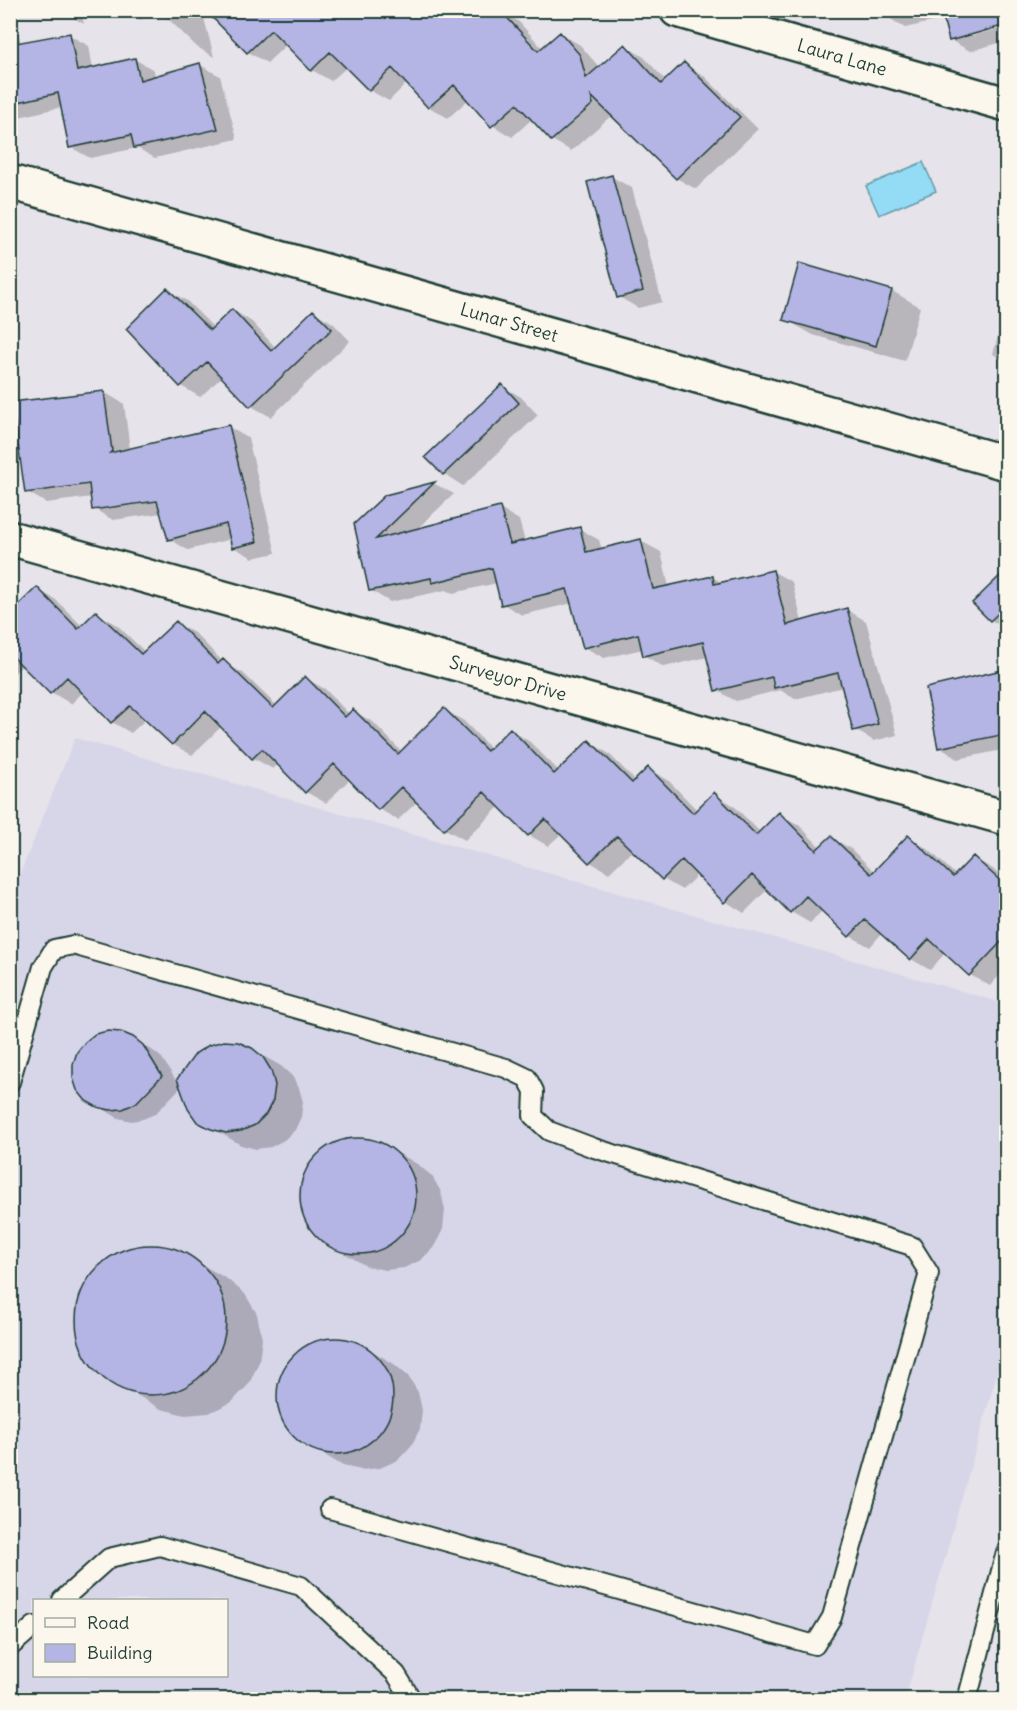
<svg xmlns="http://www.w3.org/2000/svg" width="1017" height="1710" viewBox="0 0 1017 1710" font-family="Delius,sans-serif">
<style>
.built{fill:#d7d5e8;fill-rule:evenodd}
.water{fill:#94dbf6;stroke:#659ca8;stroke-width:1.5}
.shadow{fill:#0003}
.building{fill:#b4b4e5;stroke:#1f3d34;stroke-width:1.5}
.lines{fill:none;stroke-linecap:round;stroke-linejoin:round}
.service-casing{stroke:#1f3d34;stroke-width:22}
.minor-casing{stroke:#1f3d34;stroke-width:38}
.service{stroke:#fbf7ec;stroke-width:18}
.minor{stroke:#fbf7ec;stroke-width:33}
.labels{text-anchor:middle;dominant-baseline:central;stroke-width:5;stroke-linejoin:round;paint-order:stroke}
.street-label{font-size:18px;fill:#1f3d34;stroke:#fbf7ec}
</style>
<rect width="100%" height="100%" fill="#e6e3ea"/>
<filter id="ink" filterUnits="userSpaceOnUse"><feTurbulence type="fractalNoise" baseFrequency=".0167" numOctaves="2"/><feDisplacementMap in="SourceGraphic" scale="12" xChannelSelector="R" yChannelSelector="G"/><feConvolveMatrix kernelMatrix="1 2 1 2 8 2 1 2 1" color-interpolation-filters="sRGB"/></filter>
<g filter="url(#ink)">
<path class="built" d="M75,738L1006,1004V1341L905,1699H11L10,899ZM34,1600H226V1676H34Z"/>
<path class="water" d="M923,162L936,191L879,215L866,186Z"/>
<path class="shadow" d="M10,10H13L21,44L69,35L89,46L93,69L134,59L154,70L155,77L200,65L220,76L237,139L155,158L137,148L90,158L70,147L62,107L15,118L10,115Z
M63,10H81L84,24L67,14Z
M125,10H139L142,20Z
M159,10H202L214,57L197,47Z
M207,10H501L519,22L543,49L560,33L580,45L600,68L625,46L644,57L666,81L684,64L703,75L758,129L696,189L676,178L612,115L571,151L552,140L532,119L512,137L492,125L469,99L448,118L429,107L407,83L389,101L369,90L347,67L331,81L312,70L287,44L267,63L248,52Z
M884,10H1006V24L964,35V38L1006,27V41L970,51L950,40L945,19L905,28L886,16Z
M612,177L632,188L662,302L638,308L619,297Z
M800,265L892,291L920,307L905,361L813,335L785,319Z
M167,290L187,301L214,328L233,310L252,322L276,348L314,312L333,323L350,341L271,417L251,406L223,376L200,397L181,386L128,329Z
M1004,314H1006V362L993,354Z
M502,386L521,397L538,415L463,486L444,474Z
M104,392L124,404L130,450L229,427L248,438L276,553L253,558L233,547L231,539L188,550L169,539L162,513L113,520L94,509L92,497L46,503L27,492Z
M435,484L454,494L416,530L500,509L519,520L525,542L580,529L599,540L602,550L641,541L661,552L669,587L712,577L723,583L772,571L792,582L802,622L847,610L866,621L897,735L874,741L855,730L843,687L795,699L780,690L736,701L716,690L708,657L664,667L645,656L643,649L604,658L584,647L573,603L522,615L503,604L497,583L453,593L446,590L390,602L370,590L356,525L386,496Z
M1006,572V629L991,620L975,603Z
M37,589L56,600L83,627L96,613L116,624L145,652L176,623L196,634L223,662L243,673L277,706L305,678L325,689L350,715L353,711L373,722L402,752L445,710L464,721L491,749L511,730L530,742L559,771L589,742L608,753L636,781L648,769L668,780L697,810L714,794L733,805L760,832L779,814L799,825L821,848L831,837L851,849L875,872L908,837L928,849L957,876L973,858L993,869L1006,882V968L990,986L970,975L946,952L930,970L911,959L882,933L870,947L850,936L823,910L810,923L791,912L768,889L744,913L725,901L698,874L682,890L663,879L633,850L609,873L590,862L561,834L548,846L529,835L500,806L465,840L445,829L418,801L398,820L379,809L350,779L326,803L306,792L278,764L273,769L253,758L222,726L192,755L172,744L146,719L131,733L112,722L83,692L71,704L51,692L23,665L10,677V615Z
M1006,671V760L1005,759L1002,750L958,759L939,747L927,690Z
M132,1038L152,1050L162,1058L177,1082L198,1054L251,1049L281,1066L292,1076L299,1088L303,1102L301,1117L295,1130L284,1140L271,1147L256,1149L241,1145L198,1120L181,1087L155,1114L143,1119L131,1121L118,1118L87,1099Z
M352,1139L371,1140L388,1147L417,1164L432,1176L441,1192L445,1210L443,1229L435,1246L421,1260L404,1268L385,1270L366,1266L320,1239L308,1224L301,1206V1186L307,1169L319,1154L334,1144Z
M143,1247L167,1248L189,1257L227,1279L245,1294L257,1314L262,1338L259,1362L249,1384L232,1402L209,1413L185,1415L161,1409L102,1375L86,1355L78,1332V1308L85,1285L100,1266L120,1253Z
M328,1339L347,1340L364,1346L394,1364L408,1376L418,1392L422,1410L420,1429L411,1446L398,1460L380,1468L361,1470L343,1466L296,1438L284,1423L278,1405V1386L284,1368L295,1354L310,1344Z"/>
<path class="building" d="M205,10H500L538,51L560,32L580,55L586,78L625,44L661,84L684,62L740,117L676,179L591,96L593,104L551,141L517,104L491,127L454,85L428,108L392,68L369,91L330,52L311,71L271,30L247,53Z
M941,10H1006V25L949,41Z
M70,33L77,71L135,58L140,80L200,63L218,129L134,148L131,135L69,148L58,93L10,104V44Z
M612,175L643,291L617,298L587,182Z
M799,263L892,290L876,346L783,320Z
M167,288L210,330L232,309L271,351L313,310L332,329L250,407L207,362L180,387L126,329Z
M502,384L519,403L443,475L425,457Z
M104,391L112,451L110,453L229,425L257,542L232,548L226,524L168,540L157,501L92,510L89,484L25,493L12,402Z
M435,482L376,539L500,507L510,544L580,527L586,552L641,539L653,589L713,576L714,584L773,570L787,625L847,608L878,724L853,731L838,673L774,688L772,677L715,691L703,642L643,656L638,634L583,648L567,589L501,605L492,568L432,583L431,578L369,591L354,524L385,495Z
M1006,570V606L990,621L972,603Z
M37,587L78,629L96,611L141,654L176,621L218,664L223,659L273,708L305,676L345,717L353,709L398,754L444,708L487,751L510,728L554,774L589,740L632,783L648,767L693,813L714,792L756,835L779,812L816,850L831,836L871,874L908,835L953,877L973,856L1006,886V937L969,976L929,939L910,960L865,920L849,937L806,896L790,913L752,875L724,903L682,860L662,880L617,836L589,863L545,819L528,836L484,792L444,830L401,787L378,810L334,764L305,793L262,749L252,759L205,711L172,745L130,706L111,723L67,677L50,694L10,654V613Z
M1006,669V734L938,748L926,688Z
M108,1031L121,1032L133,1037L143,1045L162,1076L136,1103L123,1109L110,1110L97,1107L86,1101L77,1090L73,1078V1064L77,1052L85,1042L95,1034Z
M224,1041L238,1042L252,1048L263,1057L271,1070L275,1085L273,1100L266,1114L255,1125L241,1131L226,1133L211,1129L197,1122L188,1109L177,1079L196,1053L209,1045Z
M300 1196a58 58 0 1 1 116 0a58 58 0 1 1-116 0Z
M76 1320a75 75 0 1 1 150 0a75 75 0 1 1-150 0Z
M277 1396a58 58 0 1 1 116 0a58 58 0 1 1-116 0Z"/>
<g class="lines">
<defs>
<path id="service" d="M10,1082L43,967L54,949L73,945L506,1068L527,1078L534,1091L533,1116L549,1131L594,1148L912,1246L929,1273L832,1617L815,1645L330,1509
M62,1600L109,1558L160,1546L301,1586L396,1674L412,1700
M10,1647L34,1626
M967,1700L1006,1552"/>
<path id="minor" d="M677,10L1006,104
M10,182L1006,463
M10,538L1006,818"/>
</defs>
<use href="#service" class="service-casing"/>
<use href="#minor" class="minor-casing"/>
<use href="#service" class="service"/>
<use href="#minor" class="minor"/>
</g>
</g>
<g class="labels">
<g class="street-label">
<text transform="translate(842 57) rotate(16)">Laura Lane</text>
<text transform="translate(509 322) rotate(16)">Lunar Street</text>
<text transform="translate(508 678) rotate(16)">Surveyor Drive</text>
</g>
</g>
<rect width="1017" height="1710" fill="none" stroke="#fbf7ec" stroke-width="36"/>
<rect x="18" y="18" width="981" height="1674" fill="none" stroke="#1f3d34" stroke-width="2" filter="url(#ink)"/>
<rect x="33" y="1599" width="195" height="78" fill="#fbf7ec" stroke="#a3ada2" stroke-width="1.5"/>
<rect x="45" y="1618" width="30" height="9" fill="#fbf7ec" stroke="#a3ada2" stroke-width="1.5"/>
<text x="87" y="1629" font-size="18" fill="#1f3d34">Road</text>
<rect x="45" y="1644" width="30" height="18" fill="#b4b4e5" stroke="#a3ada2" stroke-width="1.5"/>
<text x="87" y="1659" font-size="18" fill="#1f3d34">Building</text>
</svg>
